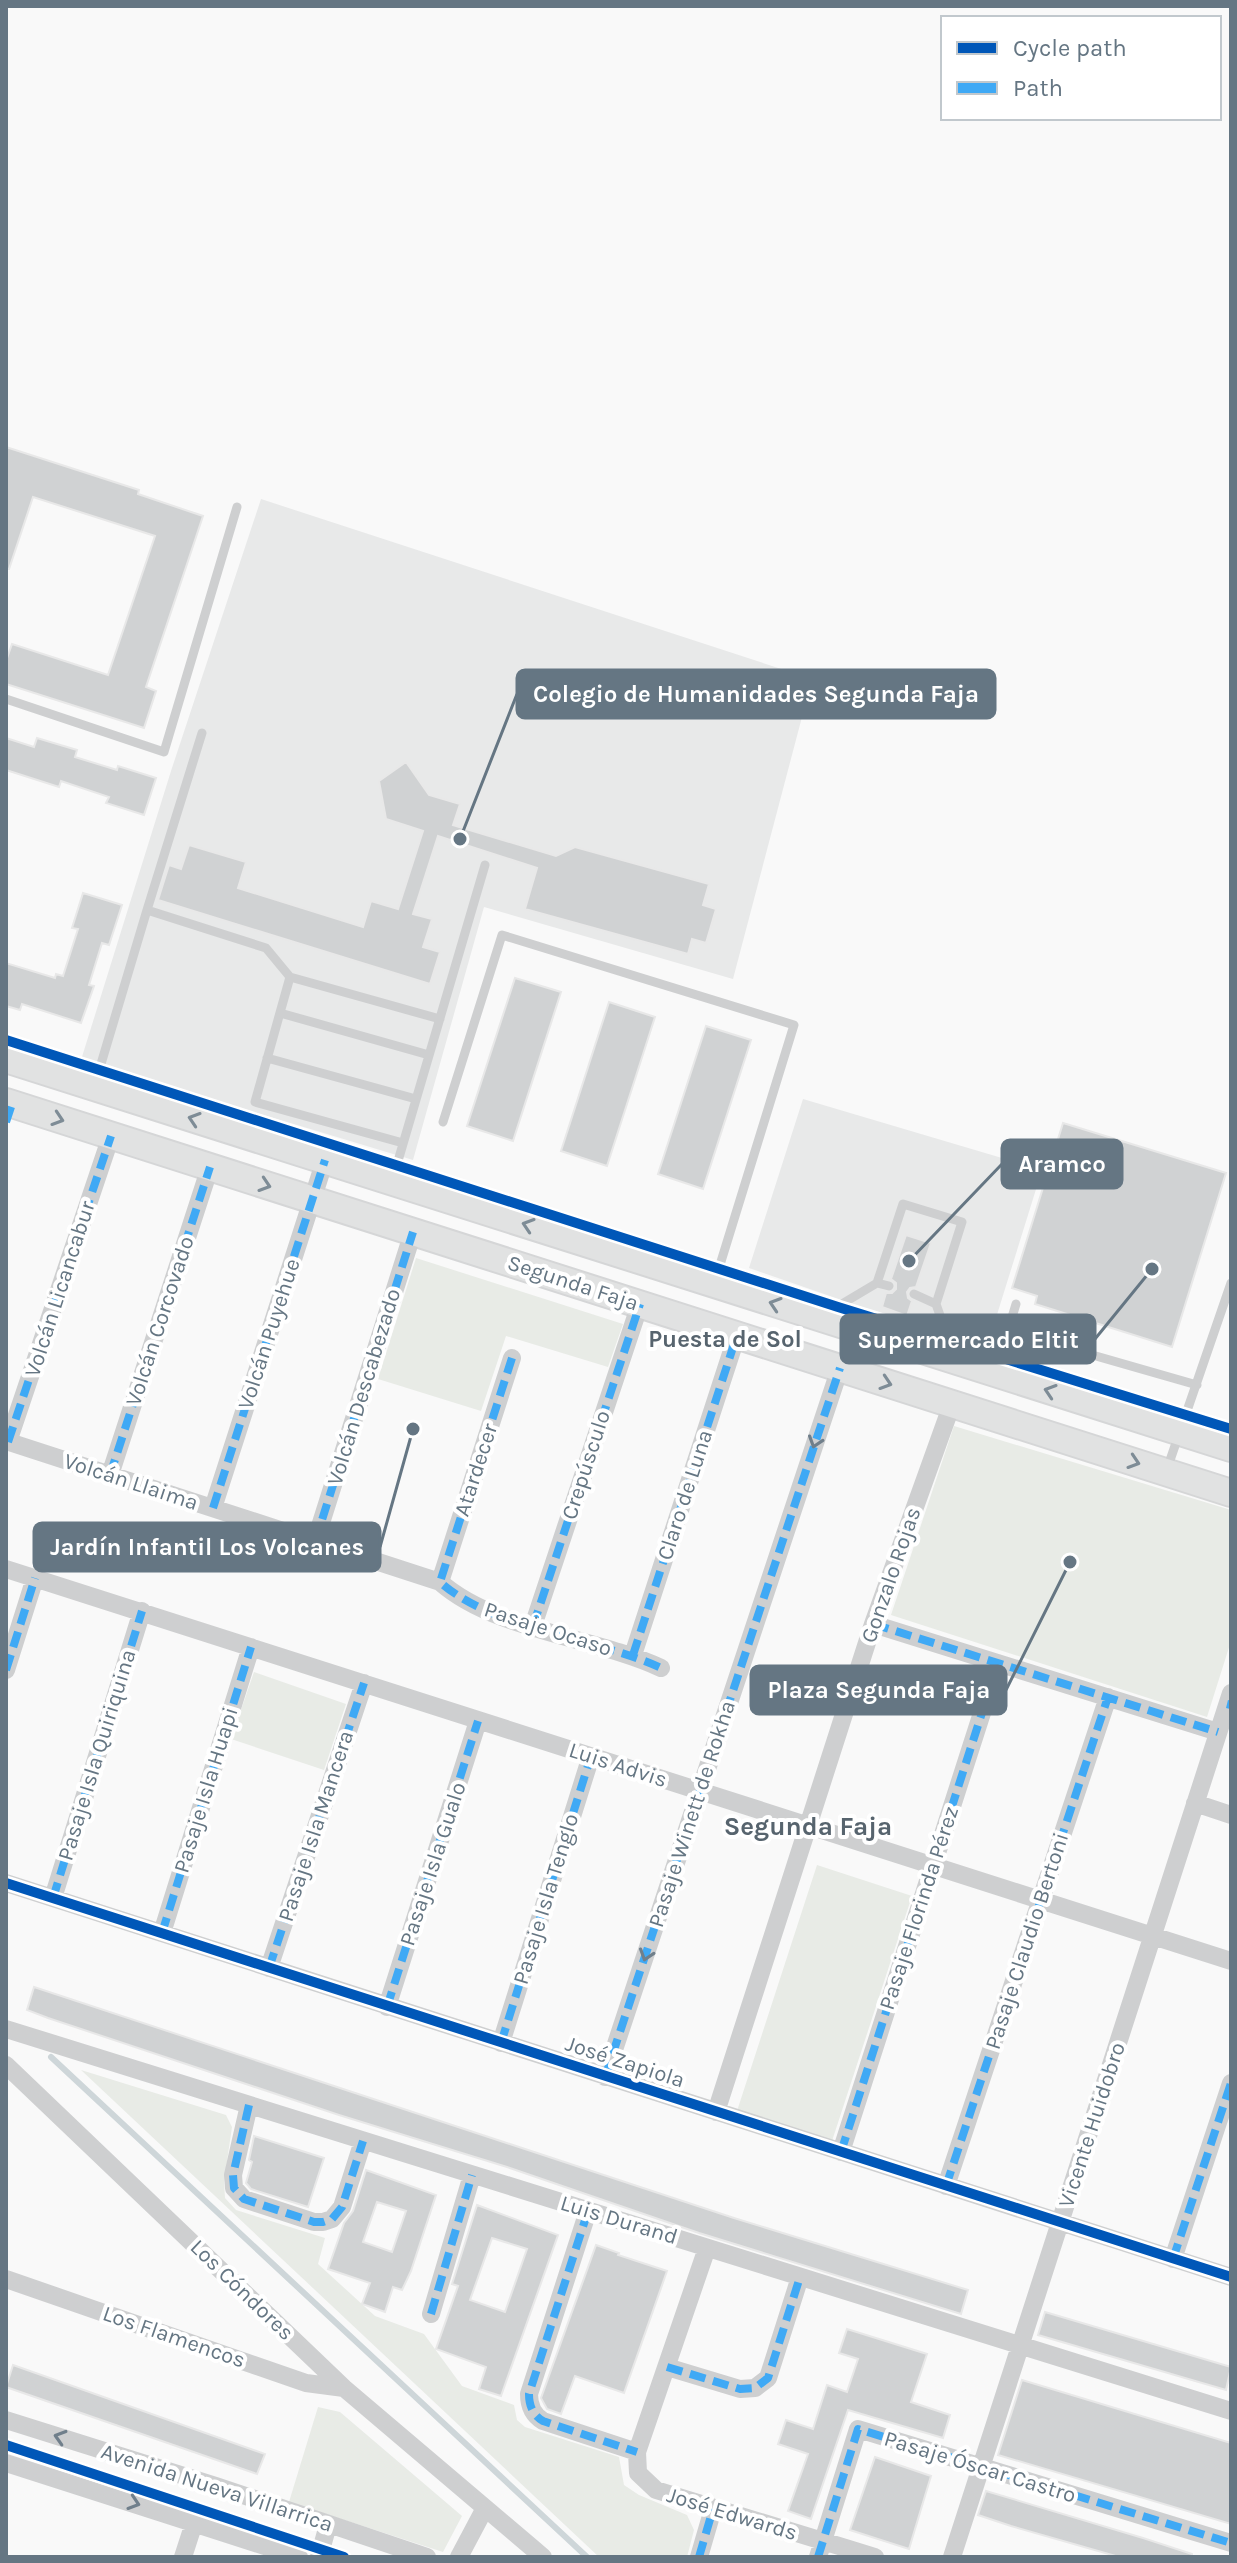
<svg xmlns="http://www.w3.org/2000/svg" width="1237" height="2563" viewBox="0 0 1237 2563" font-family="Karla,sans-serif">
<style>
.built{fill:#e8e9e9}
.green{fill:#e8ebe6}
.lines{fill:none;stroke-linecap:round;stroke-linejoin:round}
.stream{stroke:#ced6d9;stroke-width:6}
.building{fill:#d0d2d3;stroke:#e8e8e8;stroke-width:2;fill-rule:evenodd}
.secondary-casing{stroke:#d5d6d7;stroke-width:30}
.lane{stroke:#cecfd0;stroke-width:9}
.street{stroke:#cecfd0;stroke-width:18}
.secondary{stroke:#e1e2e2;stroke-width:26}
.quiet{stroke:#3fa9f5;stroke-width:8;stroke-dasharray:16 8;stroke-linecap:butt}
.cycleway-casing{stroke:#fff;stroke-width:15}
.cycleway{stroke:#0057b8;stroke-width:10}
.oneway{stroke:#7e8c96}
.oneway2{stroke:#707f8b}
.labels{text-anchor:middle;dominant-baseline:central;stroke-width:8;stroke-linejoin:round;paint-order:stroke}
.street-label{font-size:22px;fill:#657683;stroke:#fff}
.neighbourhood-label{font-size:24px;font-weight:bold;fill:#57646e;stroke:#fff}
.quarter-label{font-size:26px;font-weight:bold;fill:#57646e;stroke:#fff}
.leader{fill:none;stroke:#657683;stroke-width:3}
.callout-dot{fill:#657683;stroke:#fff;stroke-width:3}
.callout{fill:#657683;stroke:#657683;stroke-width:3}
.callout-label{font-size:24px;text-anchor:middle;font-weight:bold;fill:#fff}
</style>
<rect width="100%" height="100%" fill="#f9f9f9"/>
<path class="built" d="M261,499L812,679L733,979L484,907L413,1160L81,1060L171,771Z
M803,1099L1042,1170L986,1350L749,1268Z"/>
<path class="green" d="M416,1258L623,1324L608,1367L506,1336L481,1411L378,1379Z
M954,1426L1231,1510V1641L1207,1717L891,1615Z
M254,1672L346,1704L324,1770L231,1739Z
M817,1865L912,1896L832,2141L737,2111Z
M81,2070L226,2115L232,2127L224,2182L225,2198L236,2210L325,2238L318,2264L375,2316L424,2334L462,2386L514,2405L517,2420L525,2427L619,2457L624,2485L639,2495L687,2515L694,2530L687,2557H599Z
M318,2407L340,2412L462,2516L443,2552L289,2502Z"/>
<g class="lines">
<path class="stream" d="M51,2057L587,2557"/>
</g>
<path class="building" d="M6,447L139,490L138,494L203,516L146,687L156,691L144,728L6,684V661L12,644L108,675L155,536L33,497L9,569H6Z
M6,738L34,747L37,738L77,750L75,757L117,770L118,766L156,778L144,815L106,803L109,797L61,781L59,787L6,770Z
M406,762L429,795L460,804L453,825L556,856L575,847L709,884L703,905L716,909L706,943L692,939L688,954L525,909L537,868L438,836L413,914L432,919L423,947L440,952L430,984L158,900L169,865L181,869L189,845L246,862L238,888L363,927L371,901L398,909L423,831L386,819L379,781Z
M83,893L122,905L109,945L102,943L89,985L94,986L81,1023L22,1004L20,1010L6,1006V963L55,978L56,974L63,976L78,929L72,928Z
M515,978L561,992L513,1141L467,1126Z
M609,1002L655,1017L607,1166L561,1151Z
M706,1026L751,1040L703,1189L658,1174Z
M1063,1123L1226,1173L1172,1347L1035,1304L1037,1296L1012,1288Z
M906,1235L931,1243L916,1287L910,1288L907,1292L908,1298L912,1301L907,1316L882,1307L886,1293H892L896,1289V1283L891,1279Z
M34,1987L734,2218L968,2290L961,2314L699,2233L507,2167L339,2115L48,2018L27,2010Z
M254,2136L324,2158L308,2207L251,2189L246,2183L252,2162L249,2160Z
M366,2170L436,2195L411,2271L402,2290L393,2287L385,2312L362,2304L370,2283L328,2269L344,2223L353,2211ZM377,2202L406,2211L392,2252L363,2242Z
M477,2205L558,2235L501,2396L479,2389L486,2367L436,2349L458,2286L452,2284ZM492,2238L527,2249L505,2312L470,2300Z
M596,2245L619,2253L618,2255L667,2271L624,2393L575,2376L561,2414L547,2409L541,2398Z
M1045,2312L1231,2367L1226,2390L1038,2335Z
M847,2329L927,2354L911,2402L950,2415L943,2438L848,2410L811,2519L788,2511L808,2454L778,2444L786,2420L813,2429L827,2385L847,2392L858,2359L839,2353Z
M13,2365L265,2454L257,2474L6,2387Z
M1022,2380L1231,2443V2524L998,2455Z
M875,2457L931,2476L909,2549L850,2530Z
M986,2491L1143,2538L1192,2554V2557H1119L1011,2526L978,2515Z"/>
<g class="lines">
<defs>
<path id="secondary" d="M6,1059L1231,1448
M6,1102L1231,1493"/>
</defs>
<use href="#secondary" class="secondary-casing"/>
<path class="lane" d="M6,699L164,752L237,507
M147,910L202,733
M290,977L255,1102L403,1143
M280,1013L429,1055
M267,1058L416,1099
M95,1084L147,910L266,948L290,977L440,1019
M443,1122L502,935L794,1025L719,1268
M393,1178L485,865
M877,1283L889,1286
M914,1294L936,1304L949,1341L958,1354
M825,1314L877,1283L903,1204L962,1222L936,1304
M1068,1348L1197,1385
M996,1370L1016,1304
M1167,1469L1231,1283"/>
<path class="street" d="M6,1441L440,1582C494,1630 594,1637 661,1668
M8,1442L111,1136
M110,1475L210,1167
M213,1508L325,1160
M315,1542L413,1232
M6,1569L1231,1961
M440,1582L512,1358
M873,1624L1218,1732
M533,1626L640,1304
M633,1655L737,1335
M6,1670L35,1578
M1195,1803L1231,1815
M6,1883L1231,2277
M53,1898L142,1611
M162,1933L251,1647
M269,1968L364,1683
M387,2007L478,1721
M6,2029L1231,2411
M501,2043L591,1756
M6,2065L344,2388L543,2557
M605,2077L840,1368
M249,2105L233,2175L234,2188L244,2199L314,2222H323L332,2219L342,2207L363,2141
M716,2112L873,1624L952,1404
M841,2152L998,1663
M946,2186L1108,1697
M588,2211L529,2394C529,2406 533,2415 543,2421L637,2452
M707,2248L637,2452L638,2473L656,2490L875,2557
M1173,2259L1231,2083
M6,2279L306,2383L344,2388
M431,2314L472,2175
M667,2367L740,2389L755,2388L768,2378L800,2277
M6,2420L216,2486L427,2557
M6,2463L299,2557
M183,2557L194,2523
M319,2557L328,2525
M459,2557L485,2508
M699,2557L713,2509
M818,2557L858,2429L1231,2543
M952,2557L1231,1693"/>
<use href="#secondary" class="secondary"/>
<path class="quiet" d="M6,1122L12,1104
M512,1358L440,1582C494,1630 594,1637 661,1668
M8,1442L111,1136
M110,1475L210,1167
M213,1508L325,1160
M315,1542L413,1232
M873,1624L1218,1732
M533,1626L640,1304
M633,1655L737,1335
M6,1670L35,1578
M1227,1704L1231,1705
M53,1898L142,1611
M162,1933L251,1647
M269,1968L364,1683
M387,2007L478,1721
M501,2043L591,1756
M605,2077L840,1368
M249,2105L233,2175L234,2188L244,2199L314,2222H323L332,2219L342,2207L363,2141
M841,2152L998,1663
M946,2186L1108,1697
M588,2211L529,2394C529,2406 533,2415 543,2421L637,2452
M1173,2259L1231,2083
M431,2314L472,2175
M667,2367L740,2389L755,2388L768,2378L800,2277
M699,2557L713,2509
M818,2557L858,2429L1231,2543"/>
<defs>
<path id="cycleway" d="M6,1040L838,1307L1231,1429
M6,1883L1231,2277
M6,2445L344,2557"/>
</defs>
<use href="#cycleway" class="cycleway-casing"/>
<use href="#cycleway" class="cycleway"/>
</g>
<defs><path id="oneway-chevron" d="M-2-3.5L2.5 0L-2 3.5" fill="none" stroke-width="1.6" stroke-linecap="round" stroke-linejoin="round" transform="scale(2)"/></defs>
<g class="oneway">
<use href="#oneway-chevron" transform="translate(58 1119) rotate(18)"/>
<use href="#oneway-chevron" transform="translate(194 1119) rotate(-162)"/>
<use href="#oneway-chevron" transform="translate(265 1185) rotate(18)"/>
<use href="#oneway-chevron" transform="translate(528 1225) rotate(-162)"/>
<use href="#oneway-chevron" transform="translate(775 1304) rotate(-162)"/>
<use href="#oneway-chevron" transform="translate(886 1383) rotate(18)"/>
<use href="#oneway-chevron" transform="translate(1050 1391) rotate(-162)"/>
<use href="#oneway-chevron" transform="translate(1134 1462) rotate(18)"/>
</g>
<g class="oneway2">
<use href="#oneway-chevron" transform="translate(815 1442) rotate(108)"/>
<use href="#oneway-chevron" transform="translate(646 1955) rotate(108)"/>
<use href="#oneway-chevron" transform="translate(60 2437) rotate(-163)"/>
<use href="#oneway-chevron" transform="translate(134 2503) rotate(18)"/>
</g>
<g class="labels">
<g class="street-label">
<text transform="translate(573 1283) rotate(18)">Segunda Faja</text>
<text transform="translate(60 1289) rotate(-72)">Volcán Licancabur</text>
<text transform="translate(160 1321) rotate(-72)">Volcán Corcovado</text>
<text transform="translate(269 1334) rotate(-72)">Volcán Puyehue</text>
<text transform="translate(364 1387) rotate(-73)">Volcán Descabezado</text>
<text transform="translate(586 1465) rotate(-72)">Crepúsculo</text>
<text transform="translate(476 1470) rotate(-72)">Atardecer</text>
<text transform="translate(131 1482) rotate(18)">Volcán Llaima</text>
<text transform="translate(685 1495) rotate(-72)">Claro de Luna</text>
<text transform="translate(891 1575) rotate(-71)">Gonzalo Rojas</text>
<text transform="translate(548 1629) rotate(18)">Pasaje Ocaso</text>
<text transform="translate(97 1755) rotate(-73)">Pasaje Isla Quiriquina</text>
<text transform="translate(618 1765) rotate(18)">Luis Advis</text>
<text transform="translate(206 1790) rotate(-73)">Pasaje Isla Huapi</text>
<text transform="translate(692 1814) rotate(-72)">Pasaje Winett de Rokha</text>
<text transform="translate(316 1826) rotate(-72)">Pasaje Isla Mancera</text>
<text transform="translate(433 1864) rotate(-72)">Pasaje Isla Gualo</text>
<text transform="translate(546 1899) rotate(-73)">Pasaje Isla Tenglo</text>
<text transform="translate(919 1908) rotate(-72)">Pasaje Florinda Pérez</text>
<text transform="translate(1027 1941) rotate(-72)">Pasaje Claudio Bertoni</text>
<text transform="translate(625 2062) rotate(18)">José Zapiola</text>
<text transform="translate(1092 2125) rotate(-72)">Vicente Huidobro</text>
<text transform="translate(619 2220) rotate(17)">Luis Durand</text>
<text transform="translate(242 2290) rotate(44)">Los Cóndores</text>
<text transform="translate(174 2337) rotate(19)">Los Flamencos</text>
<text transform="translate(980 2467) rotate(17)">Pasaje Óscar Castro</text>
<text transform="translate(217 2488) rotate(18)">Avenida Nueva Villarrica</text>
<text transform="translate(732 2514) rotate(17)">José Edwards</text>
</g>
<g class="neighbourhood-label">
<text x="725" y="1339">Puesta de Sol</text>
</g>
<g class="quarter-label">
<text x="808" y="1826">Segunda Faja</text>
</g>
</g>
<path class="leader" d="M460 839L517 694M909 1261L1002 1164M1152 1269L1095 1339M413 1429L380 1547M1070 1562L1006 1690"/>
<g class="callout-dot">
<circle cx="460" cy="839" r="8"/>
<circle cx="909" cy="1261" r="8"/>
<circle cx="1152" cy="1269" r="8"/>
<circle cx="413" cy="1429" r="8"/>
<circle cx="1070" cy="1562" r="8"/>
</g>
<g class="callout">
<rect x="517" y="670" width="478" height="48" rx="8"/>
<rect x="1002" y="1140" width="120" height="48" rx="8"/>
<rect x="841" y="1315" width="254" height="48" rx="8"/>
<rect x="34" y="1523" width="346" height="48" rx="8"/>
<rect x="751" y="1666" width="255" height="48" rx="8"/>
</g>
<g class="callout-label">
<text x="756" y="702">Colegio de Humanidades Segunda Faja</text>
<text x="1062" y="1172">Aramco</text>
<text x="968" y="1348">Supermercado Eltit</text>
<text x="207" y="1555">Jardín Infantil Los Volcanes</text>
<text x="879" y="1698">Plaza Segunda Faja</text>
</g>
<rect width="1237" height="2563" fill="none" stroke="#657683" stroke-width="16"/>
<rect x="941" y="16" width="280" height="104" fill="#ffffff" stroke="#c1c8cd" stroke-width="2"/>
<rect x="957" y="42" width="40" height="12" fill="#0057b8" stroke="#c1c8cd" stroke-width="2"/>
<text x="1013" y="56" font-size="24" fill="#657683">Cycle path</text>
<rect x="957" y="82" width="40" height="12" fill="#3fa9f5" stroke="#c1c8cd" stroke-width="2"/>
<text x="1013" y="96" font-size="24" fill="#657683">Path</text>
</svg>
